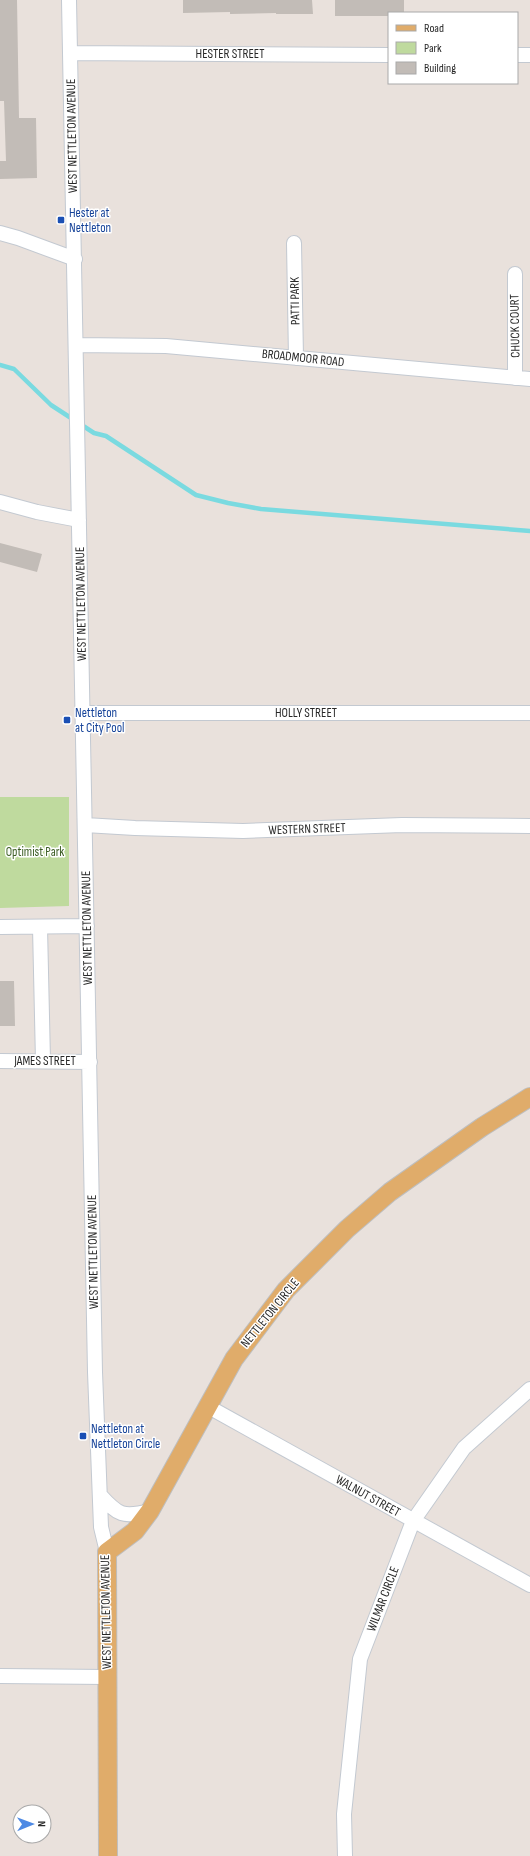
<svg xmlns="http://www.w3.org/2000/svg" width="530" height="1856" viewBox="0 0 530 1856" font-family="'Sofia Sans Condensed',sans-serif">
<style>
.green{fill:#bfda9e}
.lines{fill:none;stroke-linecap:round;stroke-linejoin:round}
.stream{stroke:#7adae0;stroke-width:4.5}
.building{fill:#c2bcb7}
.minor-casing{stroke:#c3c9d1;stroke-width:16}
.major-casing{stroke:#bebebe;stroke-width:20}
.minor{stroke:#fff;stroke-width:14}
.major{stroke:#e0ac6a;stroke-width:18}
.transit-dot{fill:#1a4fb4;stroke:#fff;stroke-width:1.5}
.labels{text-anchor:middle;dominant-baseline:central;stroke-width:3;stroke-linejoin:round;paint-order:stroke}
.street-label{font-size:13px;fill:#282828;stroke:#fff}
.transit-label{font-size:13px;fill:#164399;stroke:#fff;text-anchor:start}
.park-label{font-size:13px;fill:#3a5c22;stroke:#fff}
</style>
<rect width="100%" height="100%" fill="#e9e1dc"/>
<path class="green" d="M0,797H69V906L0,908Z"/>
<g class="lines">
<path class="stream" d="M0,365L14,369L51,405L94,433L106,436L196,495L228,503L261,509L530,531"/>
</g>
<path class="building" d="M0,0H17L19,118H36L37,178L0,179V161H6L4,101H0Z
M183,0H312L313,14H276V13L230,14V12L183,13Z
M335,0H404V13H389V16H335Z
M0,543L42,554L37,572L0,562Z
M0,981H14L15,1026H0Z"/>
<g class="lines">
<defs>
<path id="minor" d="M69,0L95,1372L101,1527L107,1552
M70,53L389,55
M517,55H530
M0,233L18,238L75,259
M294,243L296,358
M515,274V378
M76,345L166,346L530,379
M0,502L37,512L79,520
M83,713H530
M85,825L135,828L243,831L402,825L530,826
M0,927L87,926
M40,927L43,1061
M0,1061L90,1062
M207,1406L530,1585
M100,1495C118,1515 123,1518 150,1511
M0,1676L107,1677
M345,1856L344,1814L360,1659L413,1521L464,1448L530,1389"/>
<path id="major" d="M108,1856L107,1552L135,1531L150,1511L234,1359L286,1290L347,1229L390,1192L482,1127L530,1097"/>
</defs>
<use href="#minor" class="minor-casing"/>
<use href="#major" class="major-casing"/>
<use href="#minor" class="minor"/>
<use href="#major" class="major"/>
</g>
<g class="transit-dot">
<rect x="57" y="216" width="8" height="8" rx="2"/>
<rect x="63" y="716" width="8" height="8" rx="2"/>
<rect x="79" y="1432" width="8" height="8" rx="2"/>
</g>
<g class="labels">
<g class="street-label">
<text x="230" y="54">HESTER STREET</text>
<text transform="translate(72 136) rotate(-91)">WEST NETTLETON AVENUE</text>
<text transform="translate(295 301) rotate(-91)">PATTI PARK</text>
<text transform="translate(515 326) rotate(-91)">CHUCK COURT</text>
<text transform="translate(303 358) rotate(6)">BROADMOOR ROAD</text>
<text transform="translate(81 604) rotate(-91)">WEST NETTLETON AVENUE</text>
<text x="306" y="713">HOLLY STREET</text>
<text transform="translate(307 829) rotate(-2)">WESTERN STREET</text>
<text transform="translate(87 928) rotate(-91)">WEST NETTLETON AVENUE</text>
<text x="45" y="1061">JAMES STREET</text>
<text transform="translate(93 1252) rotate(-91)">WEST NETTLETON AVENUE</text>
<text transform="translate(270 1313) rotate(-51)">NETTLETON CIRCLE</text>
<text transform="translate(368 1496) rotate(29)">WALNUT STREET</text>
<text transform="translate(383 1599) rotate(-69)">WILMAR CIRCLE</text>
<text transform="translate(106 1612) rotate(-91)">WEST NETTLETON AVENUE</text>
</g>
<g class="transit-label">
<text x="69" y="213">Hester at<tspan x="69" dy="15">Nettleton</tspan></text>
<text x="75" y="713">Nettleton<tspan x="75" dy="15">at City Pool</tspan></text>
<text x="91" y="1429">Nettleton at<tspan x="91" dy="15">Nettleton Circle</tspan></text>
</g>
<g class="park-label">
<text x="35" y="852">Optimist Park</text>
</g>
</g>
<rect x="388" y="12" width="130" height="72" fill="#ffffff" stroke="#a9a9a9"/>
<rect x="396" y="25" width="20" height="6" fill="#e0ac6a" stroke="#a9a9a9"/>
<text x="424" y="32" font-size="12" fill="#282828">Road</text>
<rect x="396" y="42" width="20" height="12" fill="#bfda9e" stroke="#a9a9a9"/>
<text x="424" y="52" font-size="12" fill="#282828">Park</text>
<rect x="396" y="62" width="20" height="12" fill="#c2bcb7" stroke="#a9a9a9"/>
<text x="424" y="72" font-size="12" fill="#282828">Building</text>
<g transform="translate(32 1824) rotate(89)"><circle r="19" fill="#ffffff" stroke="#a9a9a9"/>
<path d="M0-3L7 15L0 10L-7 15Z" fill="#4d89e4"/>
<text y="-6" font-size="11" font-weight="bold" text-anchor="middle" fill="#282828">N</text>
</g>
</svg>
